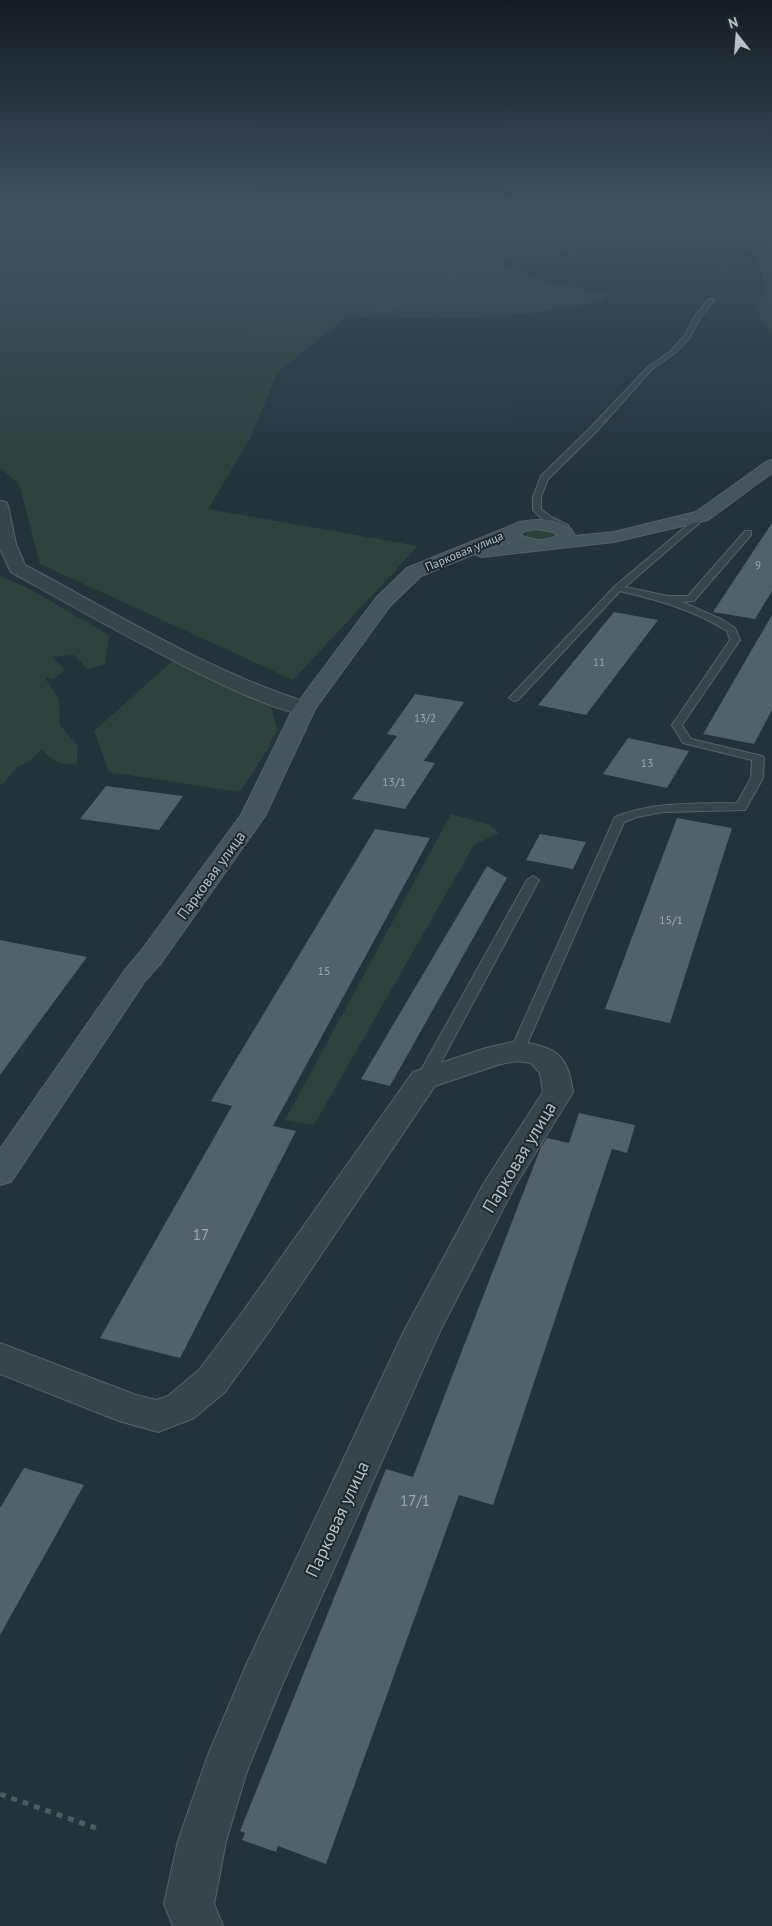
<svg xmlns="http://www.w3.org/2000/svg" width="772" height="1926" viewBox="0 0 772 1926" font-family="'PT Sans',sans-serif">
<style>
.green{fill:#2e413c}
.building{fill:#546169}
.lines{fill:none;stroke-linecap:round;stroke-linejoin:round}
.lane-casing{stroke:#576267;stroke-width:2}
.street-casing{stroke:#576267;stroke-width:2}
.secondary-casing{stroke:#576267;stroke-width:2}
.path-far1{stroke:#4d5d5c;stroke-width:1;stroke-dasharray:2 2;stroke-linecap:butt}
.path{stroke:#4d5d5c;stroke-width:5;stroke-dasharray:6 6;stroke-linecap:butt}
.lane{fill:#394449;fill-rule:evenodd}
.street{fill:#394449;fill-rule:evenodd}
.secondary{fill:#48545c;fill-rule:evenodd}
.labels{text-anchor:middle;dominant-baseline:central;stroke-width:4;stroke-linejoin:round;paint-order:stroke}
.far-number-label{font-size:11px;fill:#9da8ae}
.far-street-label{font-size:12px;fill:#b5bfc5;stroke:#1e292e}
.number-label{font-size:12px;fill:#9da8ae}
.street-label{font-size:15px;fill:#b5bfc5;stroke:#1e292e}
.near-number-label{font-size:15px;fill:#9da8ae}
.near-street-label{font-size:18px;fill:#b5bfc5;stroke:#1e292e}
</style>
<rect width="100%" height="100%" fill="#263239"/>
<path class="green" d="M0,212H772V336L756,309L765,286L756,254L705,238H620L558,254L510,257L498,262L541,281L609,294L600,302L527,314L467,318L346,317L277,373L250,439L208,509L418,546L293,680L40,564L19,484L0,468Z
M534,528L549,529L558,534L557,536C547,540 532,544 524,534Z
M0,576L28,588L109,635L105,665L87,669L74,655L52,657L65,670L53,679L45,678L59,699L60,725L77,745V763C59,766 54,762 42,750L28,762L17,767L3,784L0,785Z
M179,655L269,698L277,730L266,752L240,792L109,772L94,731Z
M451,814L488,824L499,833L474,845L314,1125L285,1120Z"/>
<path class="building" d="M772,523V591L755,619L713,612Z
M614,612L658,620L586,715L538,705Z
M772,615V710L754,744L703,734Z
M415,694L464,702L424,761L435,763L405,809L352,799L397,736L387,734Z
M628,738L689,751L667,788L603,774Z
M106,786L183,796L159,830L80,819Z
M677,818L732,828L670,1023L605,1009Z
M375,829L430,838L273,1126L296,1131L180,1358L100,1338L232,1106L211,1101Z
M540,834L586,842L573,869L526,860Z
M487,866L507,878L390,1086L361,1079Z
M0,940L87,957L0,1075Z
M579,1113L635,1125L627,1153L612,1149L493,1505L459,1495L326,1864L278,1846L276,1852L242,1840L245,1833L240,1831L386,1469L413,1477L541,1147L547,1138L569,1143Z
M24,1468L84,1485L0,1635V1508Z"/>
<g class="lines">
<defs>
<path id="lane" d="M709,299L714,300L701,316L690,337L675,353L652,369L596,432L548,479L541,497V509L551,517L568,525V529C556,530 541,519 533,510V497L541,476L590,428L648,367L671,351L685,335L695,316Z
M702,513L705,514V518L625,587L668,596H688L745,531H751V535L694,601L682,602L721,619L735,628L740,640L682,725L691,739L762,756L764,758L763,778L745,810L663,812L637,817L624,822L524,1051L522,1054H512L510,1051L615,817C655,801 695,804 737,803L751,778L752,760L683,743L672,725L730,640L727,631C694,610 658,600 620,591L518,700L514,701L509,698L615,586Z
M533,876L539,880L432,1079L429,1083H419L416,1079L527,880Z"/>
<path id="street" d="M0,501L6,502L8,506L16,544L25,565C115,613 214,674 312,704L315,709L312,714C273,723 57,597 11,572L0,549Z
M517,1041C555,1048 567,1051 573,1092L515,1186L440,1331L282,1685L247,1771L226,1841L214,1904L223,1926H173L164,1904L178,1841L208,1755L247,1663L404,1331L484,1183L543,1092L540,1073L531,1063L517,1061L501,1064L435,1086L270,1330L225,1392L194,1418L158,1432L119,1421L0,1374V1343L136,1395L157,1400L168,1396L199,1370L244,1310L413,1072L486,1048Z"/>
<path id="secondary" d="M772,460V473L708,520L614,542L482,557L474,554L421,576L390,606L315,709L265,816L161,963L145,981L11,1182L0,1185V1149L125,970L141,951L241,815L293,709L376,598L407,568L520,522C537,519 568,516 575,536L614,532L696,512L766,462ZM537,529L553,532L558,535C546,542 533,541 520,535L525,531ZM506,541L511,544L496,545Z"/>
</defs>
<use href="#lane" class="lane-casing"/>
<use href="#street" class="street-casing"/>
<use href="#secondary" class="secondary-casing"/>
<path class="path-far1" d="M338,212L439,222L452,263L449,274L454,279L429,297L367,313L355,321
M434,212L439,222L567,235
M495,212L668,217L714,221L772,242
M680,212L706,219
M566,235L683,245L735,274
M581,237L594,246
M0,256L114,253L169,245L193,236L232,216L259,212"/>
<path class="path" d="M0,1794L96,1828"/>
<use href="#lane" class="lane"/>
<use href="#street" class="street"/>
<use href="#secondary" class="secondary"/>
</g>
<linearGradient id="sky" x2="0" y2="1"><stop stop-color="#151c1f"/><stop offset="0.44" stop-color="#414f5f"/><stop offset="1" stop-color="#414f5f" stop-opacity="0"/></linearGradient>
<rect width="772" height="482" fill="url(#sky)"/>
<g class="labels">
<g class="far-number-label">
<text x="758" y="565">9</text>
<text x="599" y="662">11</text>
<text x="425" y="718">13/2</text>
</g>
<g class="far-street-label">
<text transform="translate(464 551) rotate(-23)">Парковая улица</text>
</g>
<g class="number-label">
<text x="647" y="762">13</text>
<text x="394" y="781">13/1</text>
<text x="671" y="919">15/1</text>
<text x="324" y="970">15</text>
</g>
<g class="street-label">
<text transform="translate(211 875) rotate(-54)">Парковая улица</text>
</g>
<g class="near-number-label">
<text x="201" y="1234">17</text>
<text x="415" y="1500">17/1</text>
</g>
<g class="near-street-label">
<text transform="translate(519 1157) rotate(-59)">Парковая улица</text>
<text transform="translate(337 1519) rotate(-65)">Парковая улица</text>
</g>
</g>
<g transform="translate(737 35) rotate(343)" stroke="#1e292e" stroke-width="4" paint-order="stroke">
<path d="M0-4L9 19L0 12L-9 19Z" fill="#b5bfc5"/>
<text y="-8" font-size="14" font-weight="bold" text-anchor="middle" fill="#b5bfc5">N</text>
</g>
</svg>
